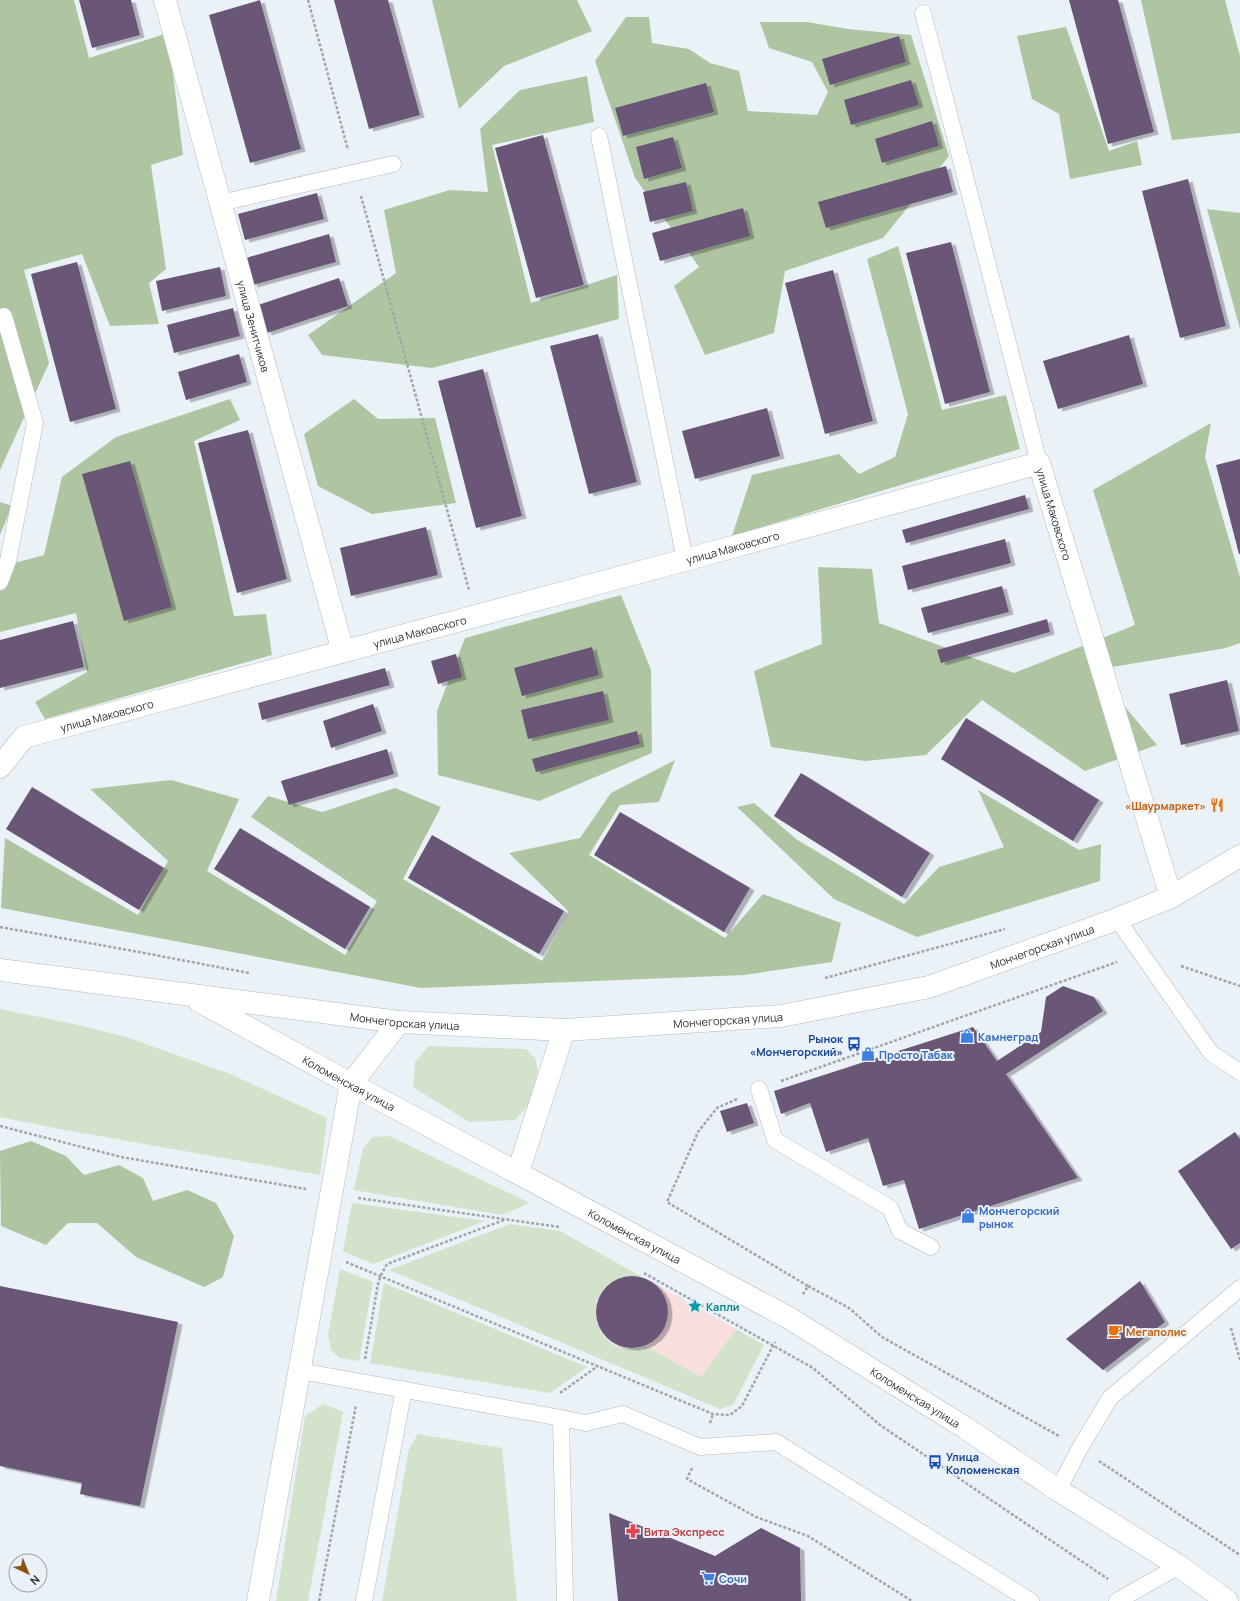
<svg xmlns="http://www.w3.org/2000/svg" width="1240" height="1601" viewBox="0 0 1240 1601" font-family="Manrope,sans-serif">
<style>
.industrial{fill:#f9dedf}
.green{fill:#d3e2ca}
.forest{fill:#afc5a2}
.building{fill:#6a5776;filter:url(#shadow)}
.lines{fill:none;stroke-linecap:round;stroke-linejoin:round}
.lane-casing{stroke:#b3b9bf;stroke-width:17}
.street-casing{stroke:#b3b9bf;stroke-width:23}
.secondary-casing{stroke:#b3b9bf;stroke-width:23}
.path{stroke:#a0a5aa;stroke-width:2.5;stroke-dasharray:3 2;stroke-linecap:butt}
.lane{stroke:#fff;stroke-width:16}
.street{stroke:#fff;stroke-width:22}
.secondary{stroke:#fff;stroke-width:22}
.labels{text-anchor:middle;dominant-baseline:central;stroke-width:4;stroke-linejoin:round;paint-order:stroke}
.street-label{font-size:11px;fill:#2f3134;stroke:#eaf1f7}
.food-label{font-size:11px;font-weight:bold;fill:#c56008;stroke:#eaf1f7;text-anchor:end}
.shop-label{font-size:11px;font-weight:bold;fill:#366cbe;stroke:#eaf1f7;text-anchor:start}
.transit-label{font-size:11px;font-weight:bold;fill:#164399;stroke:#eaf1f7;text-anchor:end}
.culture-label{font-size:11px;font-weight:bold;fill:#0d838f;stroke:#eaf1f7;text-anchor:start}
.health-label{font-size:11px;font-weight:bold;fill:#be3a42;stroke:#eaf1f7;text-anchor:start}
</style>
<defs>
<filter id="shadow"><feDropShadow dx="4.5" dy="2.5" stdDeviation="0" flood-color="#0004"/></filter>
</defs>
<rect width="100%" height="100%" fill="#eaf1f7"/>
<path class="industrial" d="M630,1276L642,1277L736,1329L701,1377L646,1346L633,1349L621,1347L609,1341L601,1332L596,1320L595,1308L599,1296L607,1285L617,1279Z"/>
<path class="green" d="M0,1009L74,1024L126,1037L230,1074L327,1118L320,1175L54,1128L0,1117Z
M429,1046L526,1049L535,1058L538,1071L530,1104L515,1120L469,1122L413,1087L415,1062Z
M389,1136L530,1203L502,1215L354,1190L363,1148L373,1137Z
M352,1203L485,1221L373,1264L343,1251Z
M510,1224L560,1231L642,1277C578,1269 585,1352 634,1349C637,1349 642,1347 646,1346L701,1377L736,1329L764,1345L733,1405L720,1409L389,1270Z
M340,1269L373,1282L359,1361L340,1358L331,1350L328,1335Z
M384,1283L587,1367L550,1393L370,1363Z
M323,1404L343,1412L308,1601H276L305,1416Z
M418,1434L502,1448L517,1601H382L409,1449Z"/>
<path class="forest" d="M0,0H74L89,58L168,33L183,155L151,165L166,269L149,283L159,324L110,326L82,254L24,270L49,363L0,470Z
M432,0H577L592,31L504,66L459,109Z
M1141,0H1225L1240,56V133L1172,140Z
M626,17H649L652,43L689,49L710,63L739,71L748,111L817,115L828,92L812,62L769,48L760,22H807L848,29L911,35L949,156L883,238L785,271L774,333L705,355L674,286L699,267L635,178L595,61Z
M1066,27L1109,151L1137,141L1142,165L1070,179L1059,114L1032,99L1017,36Z
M587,76L594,122L492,145L531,303L617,275L619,319L432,368L322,355L308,335L396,273L384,210L450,190L488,192L480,129L520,90Z
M1207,209L1240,213V329Z
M898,246L942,410L1006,395L1020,449L732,536L752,475L839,454L859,474L895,457L908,414L867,259Z
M230,399L240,420L194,441L234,616L266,614L272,655L45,719L35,702L87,672L76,613L0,632V567L44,555L62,477L116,437Z
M354,399L378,419L435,418L456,503L372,514L318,486L304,434Z
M1211,423L1205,457L1240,577V643L1226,648L1094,670L1157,745L1085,771L982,700L926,755L865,761L771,747L754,671L822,644L818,567L872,569L879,623L1014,673L1135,625L1093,490Z
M0,502L12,506L0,535Z
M621,595L651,670L652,753L539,801L438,775L437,711L465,638Z
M675,760L659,802L620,805L589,855L725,938L763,894L841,923L832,962L744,975L421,988L1,908L5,838L138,915L168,861L90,789L171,780L239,799L207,871L345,955L377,901L251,817L268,796L322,812L395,788L441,807L403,879L542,961L569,912L509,853L580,838L611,793Z
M978,790L1079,850L1101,844L1100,881L917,937L834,899L737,807L754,803L796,839L904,904L939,867L1004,847Z
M31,1141L66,1156L84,1175L119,1165L143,1178L153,1201L187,1190L216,1203L234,1236L223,1277L204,1287L136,1257L97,1223H68L46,1245L1,1226L0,1151Z"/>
<path class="building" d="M79,0H131L140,35L92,48Z
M260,0L301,149L250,163L209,15Z
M334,0H388L420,115L369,129Z
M1069,0H1118L1154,132L1108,144Z
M899,36L906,62L830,85L822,59Z
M911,80L919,105L851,125L844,100Z
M706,83L714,112L623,136L615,108Z
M932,121L939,146L882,163L875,139Z
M543,135L584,285L536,298L495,148Z
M673,137L682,168L644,179L636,147Z
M946,166L953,192L826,228L818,202Z
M1188,179L1226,326L1180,338L1142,191Z
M686,182L693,211L650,222L643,192Z
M317,193L324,219L245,240L238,214Z
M743,208L750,236L660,261L652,233Z
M329,234L336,262L253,285L246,258Z
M951,242L990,392L945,404L906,253Z
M77,262L116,409L70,422L31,274Z
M220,267L226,296L162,311L156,281Z
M833,270L873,421L825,434L785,283Z
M339,278L348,306L267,333L258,305Z
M233,308L240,336L174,353L167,325Z
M598,334L637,482L589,494L550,346Z
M1129,335L1143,384L1058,409L1043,361Z
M239,354L247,382L186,400L178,372Z
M483,369L522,516L476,528L438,381Z
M767,408L780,456L695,479L682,431Z
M248,430L287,579L237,593L198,443Z
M1240,459V554H1239L1216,465Z
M130,461L172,607L124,621L82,474Z
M1025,495L1029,509L906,543L902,530Z
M426,527L438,575L351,596L340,548Z
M1005,539L1011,563L908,590L902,566Z
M1002,586L1009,612L928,633L921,608Z
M1047,619L1050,632L941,663L937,650Z
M73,621L84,667L0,688V640Z
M592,647L599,675L522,696L514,668Z
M456,654L462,677L438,684L431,661Z
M385,668L390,685L262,720L258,703Z
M1227,680L1239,731L1181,745L1169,694Z
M603,691L609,720L528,739L521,710Z
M373,704L382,731L331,748L323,721Z
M966,718L1099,800L1073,841L941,759Z
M637,731L640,744L536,772L532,759Z
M387,749L394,774L289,805L281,781Z
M801,773L930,853L902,897L774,816Z
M32,787L164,868L139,910L6,829Z
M620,812L750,888L724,932L594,855Z
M240,828L370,907L345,949L214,869Z
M432,835L564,911L539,954L408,878Z
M1063,986L1094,997L1103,1011L1006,1074L1078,1178L919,1229L904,1180L883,1186L868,1138L826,1152L810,1103L781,1114L774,1091L973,1027L997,1061L1041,1032L1046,997Z
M747,1103L754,1123L727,1132L720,1111Z
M1235,1132L1240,1139V1243L1231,1249L1178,1171Z
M596 1312a36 36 0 1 1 72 0a36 36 0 1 1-72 0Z
M1140,1281L1165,1322L1103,1370L1066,1339Z
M0,1286L178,1322L140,1506L80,1494L82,1483L0,1466Z
M609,1513L715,1556L761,1528L800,1548L801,1601H618Z"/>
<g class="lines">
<defs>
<path id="lane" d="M923,13L1039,463
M599,136L685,560
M220,203L393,164
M0,582L8,561L35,423L4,316
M1117,919L1211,1053L1240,1072
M759,1089L775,1140L890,1208L900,1231L931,1247
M300,1371L561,1418L565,1601
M561,1418L586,1423L623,1414L700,1447L776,1442L1031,1601
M1058,1490L1080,1448L1110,1398L1240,1288
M364,1601L404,1389
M1117,1601L1179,1566"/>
<g id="street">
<path id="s1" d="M165,0L343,652"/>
<path id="s2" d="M0,767L24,737L685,560L1039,463L1171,897"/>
<path d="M258,1601L351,1084"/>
</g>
<g id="secondary">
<path id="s3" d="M0,970L399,1022L564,1030L781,1016L929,987L1117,919L1171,897L1240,856"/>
<path id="s4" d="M199,1001L351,1084L789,1318L964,1427L1058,1490L1179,1566L1227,1601"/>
<path d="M351,1084L399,1022"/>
<path d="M518,1172L564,1030"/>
</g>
</defs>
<use href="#lane" class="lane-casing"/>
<use href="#street" class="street-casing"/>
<use href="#secondary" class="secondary-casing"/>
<path class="path" d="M308,0L348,150
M361,196L469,590
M0,927L139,952L249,973
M1181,966L1240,986
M825,978L1005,929
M781,1081L1117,962
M737,1099L717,1108L698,1132L667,1202L808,1286L802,1296
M0,1126L121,1157L306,1189
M358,1198L559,1227
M346,1262L713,1414L730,1415L742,1406L775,1342
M644,1273L813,1368L880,1425L1108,1579
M808,1286L849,1308L882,1337L1059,1436
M1231,1328L1240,1360
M365,1359L378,1284L381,1275L387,1264L504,1220
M560,1393L598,1366
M710,1423L713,1414
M1099,1461L1240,1555
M692,1468L687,1479L756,1517L808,1536L912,1601
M319,1601L356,1405"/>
<use href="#lane" class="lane"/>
<use href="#street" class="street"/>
<use href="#secondary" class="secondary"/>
</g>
<defs>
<symbol id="restaurant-bare" viewBox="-9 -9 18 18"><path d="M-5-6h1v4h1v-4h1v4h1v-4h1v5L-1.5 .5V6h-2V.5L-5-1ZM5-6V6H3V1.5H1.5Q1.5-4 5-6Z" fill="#e8710a" stroke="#eaf1f7" stroke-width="2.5" paint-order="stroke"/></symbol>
<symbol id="shop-bare" viewBox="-9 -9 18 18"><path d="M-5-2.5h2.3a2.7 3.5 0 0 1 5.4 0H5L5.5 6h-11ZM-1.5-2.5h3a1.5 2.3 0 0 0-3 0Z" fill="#3f7fe0" stroke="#eaf1f7" stroke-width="2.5" paint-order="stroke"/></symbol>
<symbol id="bus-bare" viewBox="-9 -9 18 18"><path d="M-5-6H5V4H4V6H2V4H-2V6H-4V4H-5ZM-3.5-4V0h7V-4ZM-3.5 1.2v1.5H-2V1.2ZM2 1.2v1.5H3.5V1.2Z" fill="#1a4fb4" stroke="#eaf1f7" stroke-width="2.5" paint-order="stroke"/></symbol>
<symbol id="sight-bare" viewBox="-9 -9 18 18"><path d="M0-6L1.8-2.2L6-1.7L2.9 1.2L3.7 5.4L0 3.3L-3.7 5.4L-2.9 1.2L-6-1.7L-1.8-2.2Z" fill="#0f9aa8" stroke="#eaf1f7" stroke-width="2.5" paint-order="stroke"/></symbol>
<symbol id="cafe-bare" viewBox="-9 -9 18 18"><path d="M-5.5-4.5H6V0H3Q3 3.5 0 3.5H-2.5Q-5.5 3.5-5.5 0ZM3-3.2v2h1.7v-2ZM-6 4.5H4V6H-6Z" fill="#e8710a" stroke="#eaf1f7" stroke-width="2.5" paint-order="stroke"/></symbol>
<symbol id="pharmacy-bare" viewBox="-9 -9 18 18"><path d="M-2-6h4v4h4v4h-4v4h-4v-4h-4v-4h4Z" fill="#e0444e" stroke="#eaf1f7" stroke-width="2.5" paint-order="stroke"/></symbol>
<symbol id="supermarket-bare" viewBox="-9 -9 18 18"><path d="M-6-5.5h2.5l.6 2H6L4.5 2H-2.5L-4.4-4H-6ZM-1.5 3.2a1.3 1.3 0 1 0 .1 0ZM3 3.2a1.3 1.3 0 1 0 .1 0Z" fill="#3f7fe0" stroke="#eaf1f7" stroke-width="2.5" paint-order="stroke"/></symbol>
</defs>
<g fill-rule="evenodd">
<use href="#restaurant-bare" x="1207" y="795" width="20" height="20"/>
<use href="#shop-bare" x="957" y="1026" width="20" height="20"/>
<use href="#bus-bare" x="844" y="1034" width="20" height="20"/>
<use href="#shop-bare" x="858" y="1044" width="20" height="20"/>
<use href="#shop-bare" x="958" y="1206" width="20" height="20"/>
<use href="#sight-bare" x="685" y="1296" width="20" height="20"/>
<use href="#cafe-bare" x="1105" y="1321" width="20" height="20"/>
<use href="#bus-bare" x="925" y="1452" width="20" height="20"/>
<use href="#pharmacy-bare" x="623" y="1521" width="20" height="20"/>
<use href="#supermarket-bare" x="698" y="1568" width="20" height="20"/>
</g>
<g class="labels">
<g class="street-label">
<text stroke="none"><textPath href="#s1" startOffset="338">улица Зенитчиков</textPath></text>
<text stroke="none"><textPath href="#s2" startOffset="1143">улица Маковского</textPath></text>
<text stroke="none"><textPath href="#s2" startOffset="772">улица Маковского</textPath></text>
<text stroke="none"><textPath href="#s2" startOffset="448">улица Маковского</textPath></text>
<text stroke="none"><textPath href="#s2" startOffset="124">улица Маковского</textPath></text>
<text stroke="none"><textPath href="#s3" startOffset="1056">Мончегорская улица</textPath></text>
<text stroke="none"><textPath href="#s3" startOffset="732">Мончегорская улица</textPath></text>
<text stroke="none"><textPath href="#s3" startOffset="408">Мончегорская улица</textPath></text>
<text stroke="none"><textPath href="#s4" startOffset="171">Коломенская улица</textPath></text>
<text stroke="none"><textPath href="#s4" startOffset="495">Коломенская улица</textPath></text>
<text stroke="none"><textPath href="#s4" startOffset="819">Коломенская улица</textPath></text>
</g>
<g class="food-label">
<text x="1206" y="805">«Шаурмаркет»</text>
<text x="1126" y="1331" text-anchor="start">Мегаполис</text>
</g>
<g class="shop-label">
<text x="978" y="1036">Камнеград</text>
<text x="879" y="1054">Просто Табак</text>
<text x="979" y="1210">Мончегорский<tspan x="979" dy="13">рынок</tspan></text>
<text x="719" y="1578">Сочи</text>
</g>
<g class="transit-label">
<text x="843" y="1038">Рынок<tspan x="843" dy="13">«Мончегорский»</tspan></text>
<text x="946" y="1456" text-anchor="start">Улица<tspan x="946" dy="13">Коломенская</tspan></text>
</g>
<g class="culture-label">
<text x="706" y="1306">Капли</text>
</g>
<g class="health-label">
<text x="644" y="1531">Вита Экспресс</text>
</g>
</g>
<g transform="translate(28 1573) rotate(136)"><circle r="19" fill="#eaf1f7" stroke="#9fa4a9"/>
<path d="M0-3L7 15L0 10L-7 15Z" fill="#8d520f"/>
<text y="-6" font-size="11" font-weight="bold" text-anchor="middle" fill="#2f3134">N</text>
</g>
</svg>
